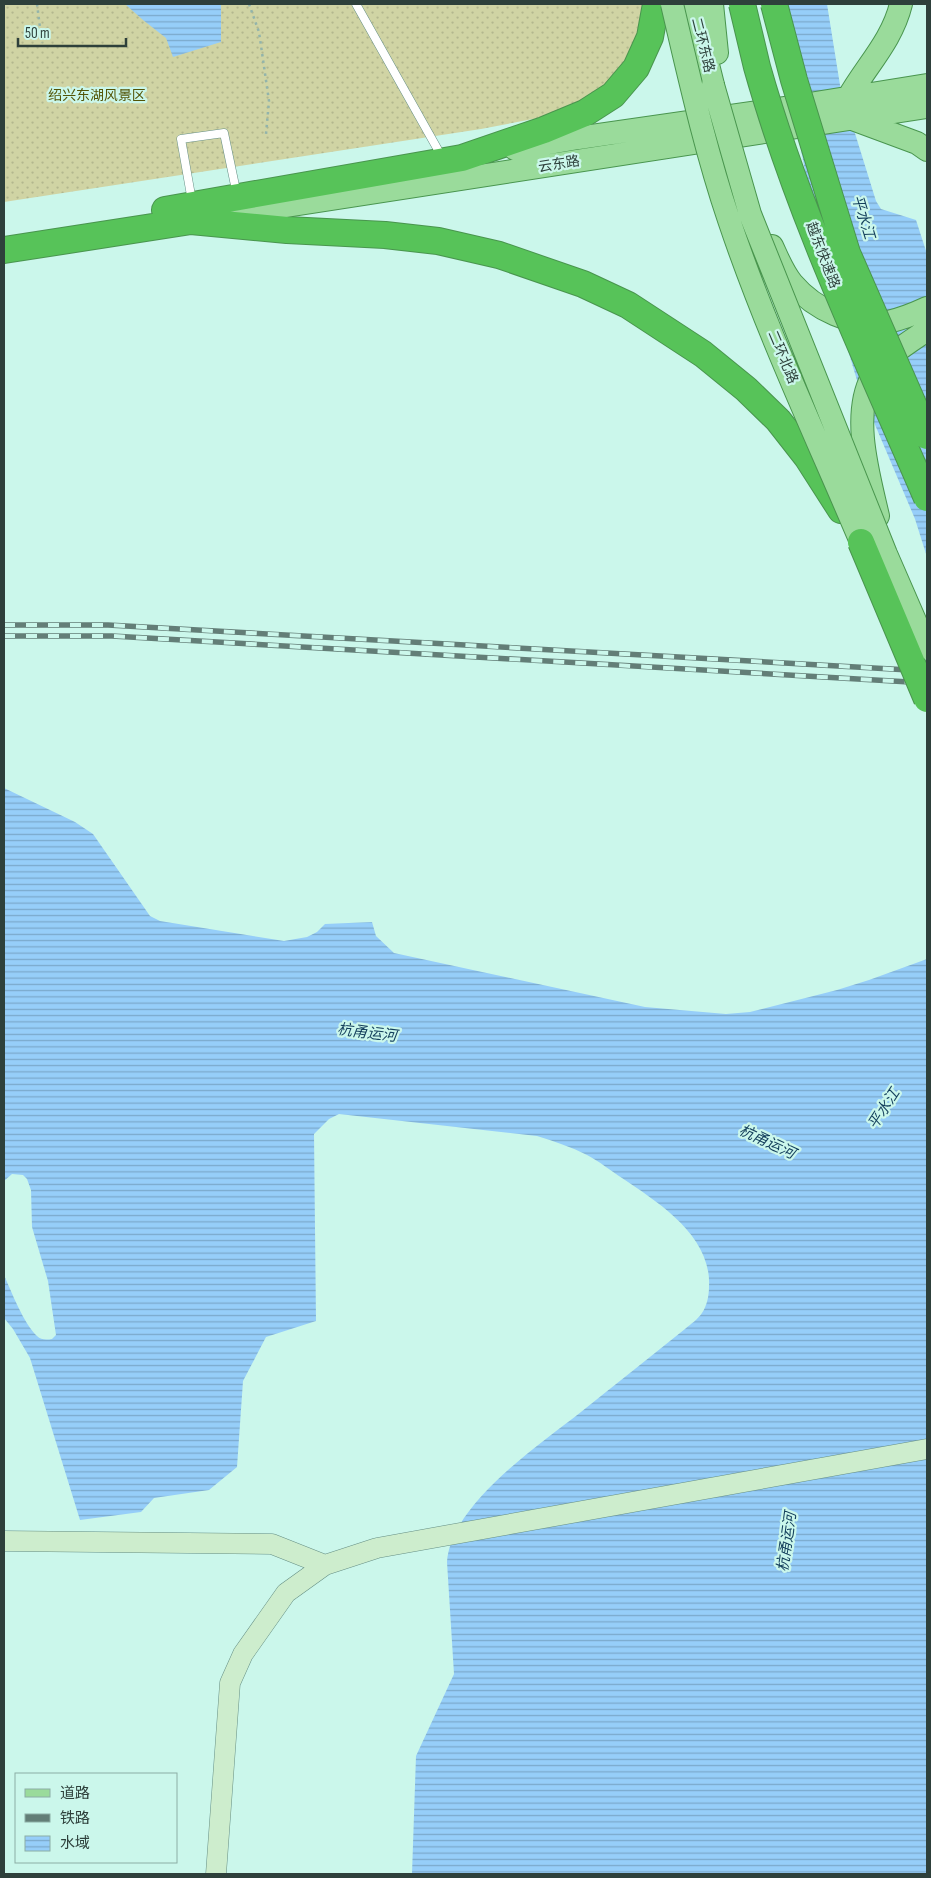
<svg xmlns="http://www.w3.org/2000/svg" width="931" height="1878" viewBox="0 0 931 1878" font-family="'Sofia Sans Condensed','Noto Sans SC',sans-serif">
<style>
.grass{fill:url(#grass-dots)}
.water{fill:url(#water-rules)}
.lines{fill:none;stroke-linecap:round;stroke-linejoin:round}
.lane-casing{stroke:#668f85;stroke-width:9}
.secondary-casing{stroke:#668f85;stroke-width:21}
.primary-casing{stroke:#49954e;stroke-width:24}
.highway-casing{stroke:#49954e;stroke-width:28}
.path{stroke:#92b4ab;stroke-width:2.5;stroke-dasharray:2.5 4;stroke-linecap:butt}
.lane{stroke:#fff;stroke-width:8}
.secondary{stroke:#cdedcd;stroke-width:20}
.primary{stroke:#9adb9b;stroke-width:22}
.highway{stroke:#57c359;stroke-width:26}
.rail-casing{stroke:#637e77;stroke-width:5.5}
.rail{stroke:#cbf7eb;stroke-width:4;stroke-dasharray:11;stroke-linecap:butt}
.primary-bridge-casing{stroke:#49954e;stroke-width:24;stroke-linecap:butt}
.highway-bridge-casing{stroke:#49954e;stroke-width:28;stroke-linecap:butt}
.primary-bridge{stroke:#9adb9b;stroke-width:22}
.highway-bridge{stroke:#57c359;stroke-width:26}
.labels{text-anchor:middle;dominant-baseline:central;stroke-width:4.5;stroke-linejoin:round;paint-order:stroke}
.street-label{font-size:14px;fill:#2e403b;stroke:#cbf7eb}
.park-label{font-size:14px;fill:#535406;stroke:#cbf7eb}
.water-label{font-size:15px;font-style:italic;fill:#133e5b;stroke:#cbf7eb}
</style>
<defs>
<pattern id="grass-dots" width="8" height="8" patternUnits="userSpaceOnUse" patternTransform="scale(1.25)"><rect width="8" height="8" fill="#d0d4a4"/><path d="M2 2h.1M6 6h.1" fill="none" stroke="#b3b78e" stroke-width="1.8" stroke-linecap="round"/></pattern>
<pattern id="water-rules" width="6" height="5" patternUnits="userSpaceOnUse" patternTransform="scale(1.25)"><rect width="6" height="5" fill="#96cef9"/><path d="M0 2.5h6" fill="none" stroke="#7ba9cb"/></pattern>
</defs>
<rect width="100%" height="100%" fill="#cbf7eb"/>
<path class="grass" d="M4,4H648L639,46L607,89L549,116L481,129L4,202Z"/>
<path class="water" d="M125,4H221V42L173,57L166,38L143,20Z
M765,4H827L840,85L876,201L881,209L916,220L927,254V557L915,519L859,387L825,273L787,78Z
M4,788L75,822L93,834L150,916L160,921L284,941L307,937L317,932L325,924L372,922L376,936L394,953L645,1007L726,1014L750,1012L837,990L869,980L927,959V1874H412L416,1756L454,1674L447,1562C451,1504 538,1446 581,1412C616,1384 651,1356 685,1329C691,1324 698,1319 702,1313C707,1306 709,1295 709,1287C712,1236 659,1203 622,1178C611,1171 599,1161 587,1155C571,1147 554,1141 537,1136L339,1114L329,1119L314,1134L316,1321L266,1337L243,1381L237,1467L209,1490L154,1498L141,1512L80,1520L30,1358L13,1329L4,1318V1275C11,1291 24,1324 37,1336C41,1340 46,1340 52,1339L56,1335L48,1281L32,1227L31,1190L27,1179L23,1175L12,1174L4,1181Z"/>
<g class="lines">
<defs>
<path id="lane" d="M356,4L442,157
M192,201L181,139L224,133L237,195"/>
<path id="secondary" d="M4,1541L272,1544L325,1565
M216,1874L230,1683L243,1654L286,1593L325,1565L377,1548L927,1449"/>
<path id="primary" d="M693,4L713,85
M712,4L717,53
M848,98C866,66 892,41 901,4
M855,120L917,143L927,150
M515,149L578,138L792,107L927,85
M214,217L927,107
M772,246C778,259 783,272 792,283C814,309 853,328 888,322C902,319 914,314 927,308
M878,516C869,476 851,416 872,377C884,357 908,343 927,330"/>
<path id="highway" d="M165,210L462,158L544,130L585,113L613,95L636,68L650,37L656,4
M4,250L191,221L287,230L385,235L438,241L499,255L583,284L628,305L703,354L746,389L778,420L807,457L841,510"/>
</defs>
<use href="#lane" class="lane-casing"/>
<use href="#secondary" class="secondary-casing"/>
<use href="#primary" class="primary-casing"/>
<use href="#highway" class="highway-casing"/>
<path class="path" d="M37,4L42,43
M249,4L259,32L269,101L266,134"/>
<use href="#lane" class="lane"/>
<use href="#secondary" class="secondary"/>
<use href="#primary" class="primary"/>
<use href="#highway" class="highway"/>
<defs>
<path id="rail" d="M4,625H108L927,671
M4,636H112L927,683"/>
</defs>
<use href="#rail" class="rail-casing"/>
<use href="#rail" class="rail"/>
<defs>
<path id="primary-bridge" d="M672,4C689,76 705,149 729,220C766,330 816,436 861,542
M713,85L750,214L886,554L927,648"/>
<path id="highway-bridge" d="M742,4C747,25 752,46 757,67C799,216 866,356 927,498
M774,4L794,80L847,253L927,436
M861,542L927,699"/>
</defs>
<use href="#primary-bridge" class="primary-bridge-casing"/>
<use href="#highway-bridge" class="highway-bridge-casing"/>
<use href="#primary-bridge" class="primary-bridge"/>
<use href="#highway-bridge" class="highway-bridge"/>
</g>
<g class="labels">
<g class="street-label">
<text transform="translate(703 45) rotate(76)">二环东路</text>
<text transform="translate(559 164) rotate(-9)">云东路</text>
<text transform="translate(823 255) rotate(69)">越东快速路</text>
<text transform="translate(783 357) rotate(67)">二环北路</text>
</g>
<g class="park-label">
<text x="97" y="95">绍兴东湖风景区</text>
</g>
<g class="water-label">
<text transform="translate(863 217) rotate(73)">平水江</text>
<text transform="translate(367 1033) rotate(7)">杭甬运河</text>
<text transform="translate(884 1109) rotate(-57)">平水江</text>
<text transform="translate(767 1142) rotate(25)">杭甬运河</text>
<text transform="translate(787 1542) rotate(-82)">杭甬运河</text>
</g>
</g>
<rect width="931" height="1878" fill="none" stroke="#2e403b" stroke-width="10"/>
<rect x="15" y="1773" width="162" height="90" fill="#cbf7eb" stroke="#8caea5"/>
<rect x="25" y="1789" width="25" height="8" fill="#9adb9b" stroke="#8caea5"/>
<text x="60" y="1798" font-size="15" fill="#2e403b">道路</text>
<rect x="25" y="1814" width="25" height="8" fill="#637e77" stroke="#8caea5"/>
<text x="60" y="1823" font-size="15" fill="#2e403b">铁路</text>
<rect x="25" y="1836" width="25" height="15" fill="url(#water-rules)" stroke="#8caea5"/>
<text x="60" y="1848" font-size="15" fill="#2e403b">水域</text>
<path d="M18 38v8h108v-8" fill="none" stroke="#2e403b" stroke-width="2.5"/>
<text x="25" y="38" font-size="15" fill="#2e403b" stroke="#cbf7eb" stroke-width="4" paint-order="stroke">50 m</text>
</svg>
